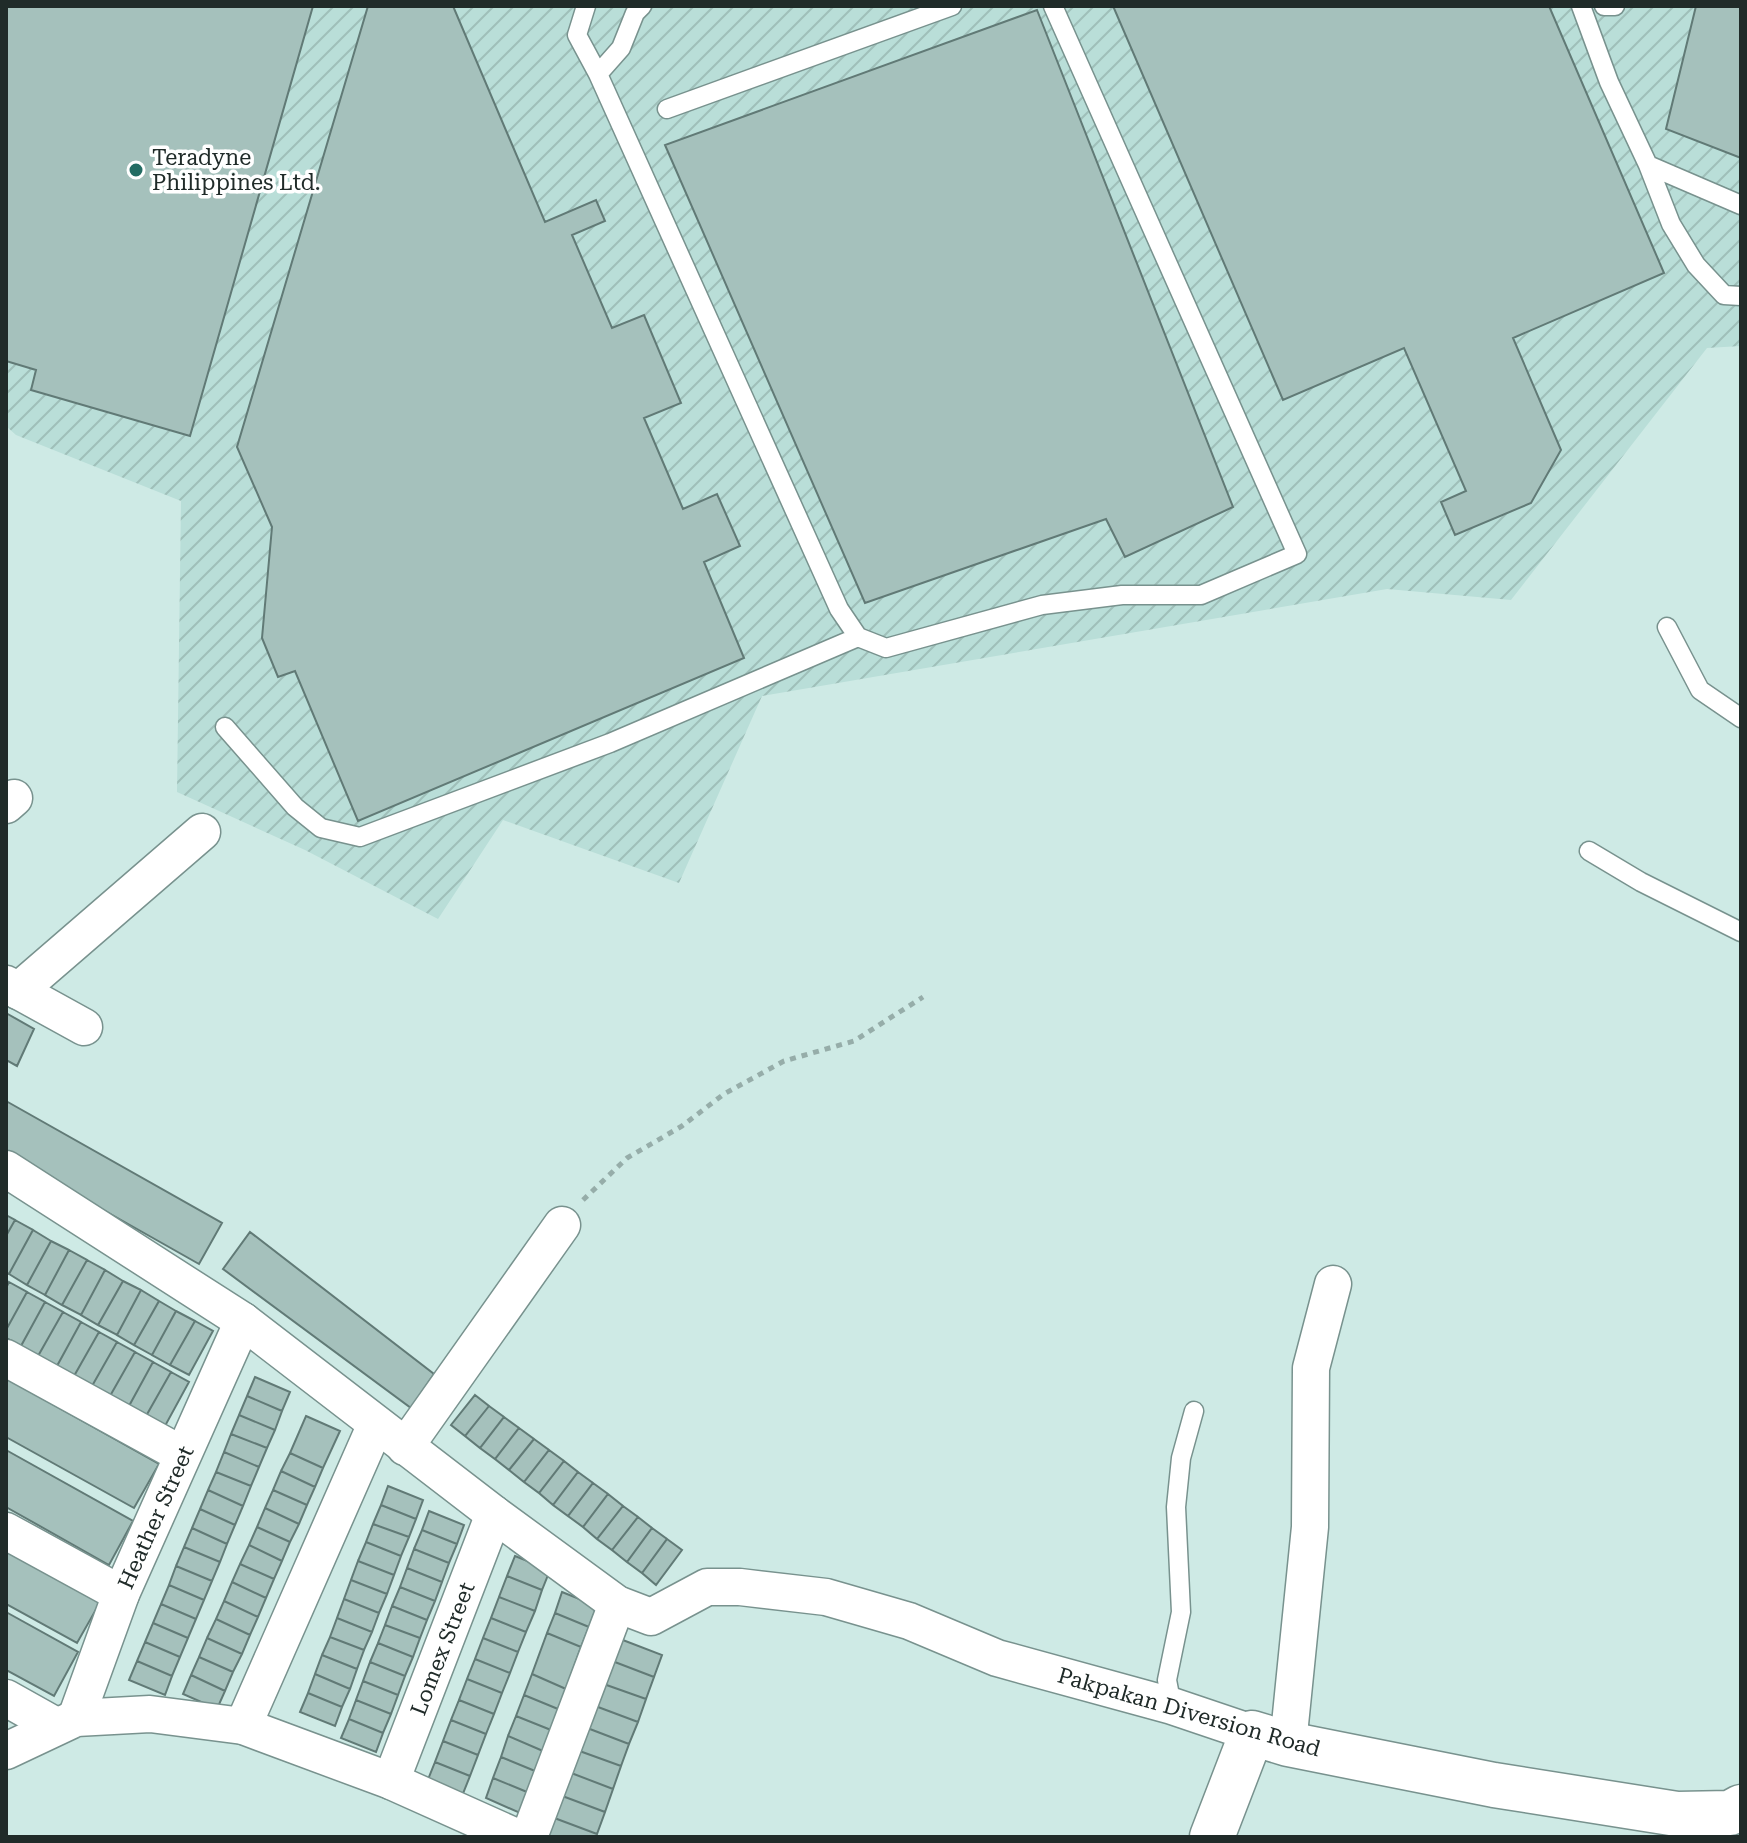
<svg xmlns="http://www.w3.org/2000/svg" width="1747" height="1843" viewBox="0 0 1747 1843" font-family="'Roboto Serif',serif">
<style>
.industrial{fill:url(#industrial-furrows)}
.building{fill:#a5c1bc;stroke:#617a76;stroke-width:2}
.lines{fill:none;stroke-linecap:round;stroke-linejoin:round}
.service-casing{stroke:#78928e;stroke-width:21}
.minor-casing{stroke:#78928e;stroke-width:39}
.tertiary-casing{stroke:#78928e;stroke-width:47}
.path{stroke:#96ada9;stroke-width:5;stroke-dasharray:6 6;stroke-linecap:butt}
.service{stroke:#fff;stroke-width:18}
.minor{stroke:#fff;stroke-width:36}
.tertiary{stroke:#fff;stroke-width:44}
.poi-dot{fill:#236c63;stroke:#fff;stroke-width:3}
.labels{text-anchor:middle;dominant-baseline:central;stroke-width:7;stroke-linejoin:round;paint-order:stroke}
.poi-label{font-size:22px;fill:#202b29;stroke:#fff;text-anchor:start}
.street-label{font-size:22px;fill:#202b29;stroke:#fff}
</style>
<defs>
<pattern id="industrial-furrows" width="10" height="10" patternUnits="userSpaceOnUse" patternTransform="scale(2)"><rect width="10" height="10" fill="#b9ded8"/><path d="M-1 1l2-2M0 10L10 0M9 11l2-2" fill="none" stroke="#9fbfb9"/></pattern>
</defs>
<rect width="100%" height="100%" fill="#ceeae5"/>
<path class="industrial" d="M6,6H1741V346L1707,348L1511,600L1387,589L762,696L679,883L503,820L438,919L305,850L177,792L181,501L16,435L6,426Z"/>
<path class="building" d="M6,6H313L190,436L31,390L36,370L6,361Z
M368,6H453L545,222L596,200L605,221L572,235L612,328L644,315L681,403L644,418L683,509L717,494L740,546L704,562L744,658L358,821L295,671L278,677L262,638L272,527L237,447Z
M1113,6H1549L1664,273L1513,338L1561,450L1531,503L1455,535L1441,502L1466,491L1404,348L1283,400Z
M1696,6H1741V158L1666,129Z
M1037,10L1233,507L1125,557L1106,519L865,603L665,145Z
M6,1013L34,1029L17,1066L6,1060Z
M6,1101L222,1223L199,1264L6,1155Z
M6,1215L15,1220L6,1236Z
M15,1220L33,1230L9,1274L6,1273V1236Z
M33,1230L51,1241L27,1285L9,1274Z
M250,1232L434,1374L411,1408L223,1269Z
M51,1241L69,1250L45,1295L27,1285Z
M69,1250L87,1260L62,1305L45,1295Z
M87,1260L105,1270L81,1315L62,1305Z
M105,1270L123,1281L98,1325L81,1315Z
M123,1281L141,1290L117,1335L98,1325Z
M9,1282L27,1292L6,1330V1288Z
M141,1290L159,1301L134,1345L117,1335Z
M27,1292L45,1302L21,1346L6,1338V1330Z
M159,1301L176,1311L152,1355L134,1345Z
M45,1302L63,1312L38,1356L21,1346Z
M176,1311L195,1321L170,1365L152,1355Z
M63,1312L81,1322L57,1366L38,1356Z
M195,1321L213,1331L189,1375L170,1365Z
M81,1322L99,1332L74,1376L57,1366Z
M99,1332L117,1342L92,1386L74,1376Z
M117,1342L135,1352L110,1396L92,1386Z
M135,1352L153,1362L129,1406L110,1396Z
M153,1362L171,1372L146,1416L129,1406Z
M171,1372L189,1382L165,1426L146,1416Z
M255,1377L290,1392L282,1411L247,1396Z
M6,1378L159,1464L134,1508L6,1437Z
M475,1395L489,1406L465,1436L451,1425Z
M247,1396L282,1411L275,1430L239,1415Z
M489,1406L504,1417L480,1448L465,1436Z
M239,1415L275,1430L267,1448L231,1434Z
M306,1416L340,1431L323,1468L290,1453Z
M504,1417L519,1428L495,1459L480,1448Z
M519,1428L534,1439L509,1470L495,1459Z
M231,1434L267,1448L259,1467L224,1452Z
M534,1439L549,1450L524,1482L509,1470Z
M6,1450L133,1521L109,1565L6,1507Z
M549,1450L564,1461L539,1493L524,1482Z
M224,1452L259,1467L251,1486L216,1472Z
M290,1453L323,1468L315,1487L281,1471Z
M564,1461L578,1472L553,1505L539,1493Z
M281,1471L315,1487L307,1505L273,1490Z
M216,1472L251,1486L243,1506L208,1490Z
M578,1472L593,1483L568,1516L553,1505Z
M593,1483L608,1494L583,1527L568,1516Z
M388,1486L423,1500L416,1519L381,1505Z
M208,1490L243,1506L235,1525L200,1509Z
M273,1490L307,1505L299,1524L265,1508Z
M608,1494L623,1506L597,1539L583,1527Z
M381,1505L416,1519L409,1537L373,1524Z
M623,1506L638,1517L612,1550L597,1539Z
M265,1508L299,1524L290,1542L257,1527Z
M200,1509L235,1525L227,1544L192,1528Z
M429,1511L464,1525L457,1544L422,1530Z
M638,1517L652,1528L627,1562L612,1550Z
M373,1524L409,1537L401,1556L366,1542Z
M257,1527L290,1542L282,1561L249,1545Z
M192,1528L227,1544L220,1562L184,1547Z
M652,1528L667,1539L642,1573L627,1562Z
M422,1530L457,1544L449,1563L414,1549Z
M667,1539L682,1550L656,1585L642,1573Z
M366,1542L401,1556L394,1575L358,1561Z
M249,1545L282,1561L274,1579L240,1564Z
M6,1546L102,1599L77,1643L6,1604Z
M184,1547L220,1562L212,1581L176,1566Z
M414,1549L449,1563L442,1582L407,1568Z
M515,1556L550,1570L542,1590L507,1576Z
M358,1561L394,1575L387,1594L351,1580Z
M240,1564L274,1579L266,1598L232,1582Z
M176,1566L212,1581L204,1600L169,1585Z
M407,1568L442,1582L435,1601L400,1587Z
M507,1576L542,1590L535,1611L499,1597Z
M351,1580L387,1594L379,1613L344,1599Z
M232,1582L266,1598L258,1617L224,1601Z
M169,1585L204,1600L196,1619L161,1604Z
M400,1587L435,1601L427,1620L392,1606Z
M562,1592L597,1606L589,1627L555,1613Z
M499,1597L535,1611L526,1632L491,1618Z
M344,1599L379,1613L372,1632L337,1618Z
M224,1601L258,1617L250,1635L216,1619Z
M161,1604L196,1619L188,1638L153,1623Z
M392,1606L427,1620L420,1638L385,1625Z
M6,1612L78,1652L54,1696L6,1670Z
M555,1613L589,1627L581,1647L547,1633Z
M337,1618L372,1632L364,1650L330,1637Z
M491,1618L526,1632L518,1652L483,1638Z
M216,1619L250,1635L242,1654L207,1638Z
M153,1623L188,1638L180,1657L145,1642Z
M385,1625L420,1638L413,1657L378,1643Z
M547,1633L581,1647L566,1689L532,1674Z
M330,1637L364,1650L357,1669L322,1655Z
M615,1637L662,1655L654,1677L607,1659Z
M207,1638L242,1654L233,1672L199,1657Z
M483,1638L518,1652L510,1673L475,1659Z
M145,1642L180,1657L172,1676L137,1661Z
M378,1643L413,1657L405,1676L370,1662Z
M322,1655L357,1669L350,1689L315,1674Z
M199,1657L233,1672L225,1691L191,1675Z
M475,1659L510,1673L502,1693L467,1679Z
M607,1659L654,1677L646,1699L598,1682Z
M137,1661L172,1676L165,1695L129,1680Z
M370,1662L405,1676L398,1695L363,1681Z
M315,1674L350,1689L342,1707L308,1693Z
M532,1674L566,1689L558,1709L524,1695Z
M191,1675L225,1691L217,1709L183,1694Z
M467,1679L502,1693L494,1714L459,1700Z
M363,1681L398,1695L391,1714L356,1700Z
M598,1682L646,1699L638,1722L590,1704Z
M308,1693L342,1707L335,1726L300,1712Z
M524,1695L558,1709L551,1730L516,1716Z
M356,1700L391,1714L383,1733L349,1719Z
M459,1700L494,1714L486,1734L451,1720Z
M590,1704L638,1722L629,1744L582,1726Z
M516,1716L551,1730L543,1751L508,1736Z
M349,1719L383,1733L376,1752L341,1738Z
M451,1720L486,1734L478,1755L443,1741Z
M582,1726L629,1744L621,1766L574,1749Z
M508,1736L543,1751L535,1771L501,1757Z
M443,1741L478,1755L470,1776L435,1762Z
M574,1749L621,1766L613,1789L566,1771Z
M501,1757L535,1771L527,1792L493,1778Z
M435,1762L470,1776L462,1796L427,1782Z
M566,1771L613,1789L605,1812L557,1794Z
M493,1778L527,1792L520,1813L486,1798Z
M557,1794L605,1812L597,1834L549,1816Z
M549,1816L597,1834L596,1837H541Z"/>
<g class="lines">
<defs>
<path id="service" d="M586,6L577,35L598,74L839,609L858,637L886,648L1042,605L1122,595H1201L1297,554L1053,6
M1581,6L1609,82L1648,165L1671,224L1696,265L1724,295L1741,296
M1604,6H1615
M598,74L621,48L635,13L642,6
M667,109L952,6
M1648,165L1741,205
M1667,627L1700,690L1741,718
M225,727L295,807L321,828L360,837L610,743L858,637
M1589,851L1641,882L1741,932
M1172,1706L1167,1680L1181,1612L1176,1507L1181,1458L1194,1411"/>
<g id="minor">
<path d="M6,805L14,798"/>
<path d="M6,984L84,1027"/>
<path d="M18,991L202,832"/>
<path d="M6,1169L243,1321L494,1514L617,1604L651,1617L707,1587H740L826,1597L909,1621L997,1658L1172,1706L1252,1733"/>
<path d="M6,1358L181,1454"/>
<path d="M405,1447L562,1225"/>
<path d="M6,1531L121,1594"/>
<path d="M6,1698L56,1726"/>
<path id="s1" d="M76,1718L121,1594L243,1321"/>
<path d="M243,1726L376,1424"/>
<path d="M1288,1744L1310,1527L1311,1368L1333,1284"/>
<path d="M6,1751L76,1718L150,1714L243,1726L391,1781L516,1837"/>
<path id="s2" d="M391,1781L494,1514"/>
<path d="M529,1837L617,1604"/>
</g>
<path id="tertiary" d="M1212,1837L1252,1733L1288,1744L1494,1785L1677,1814L1730,1813L1741,1807"/>
</defs>
<use href="#service" class="service-casing"/>
<use href="#minor" class="minor-casing"/>
<use href="#tertiary" class="tertiary-casing"/>
<path class="path" d="M583,1200L627,1158L682,1126L724,1094L784,1061L854,1041L923,997"/>
<use href="#service" class="service"/>
<use href="#minor" class="minor"/>
<use href="#tertiary" class="tertiary"/>
</g>
<circle class="poi-dot" cx="136" cy="170" r="8"/>
<g class="labels">
<g class="poi-label">
<text x="152" y="157">Teradyne<tspan x="152" dy="25">Philippines Ltd.</tspan></text>
</g>
<g class="street-label">
<text stroke="none"><textPath href="#s1" startOffset="216">Heather Street</textPath></text>
<text stroke="none"><textPath href="#s2" startOffset="142">Lomex Street</textPath></text>
<text transform="translate(1189 1712) rotate(16)">Pakpakan Diversion Road</text>
</g>
</g>
<rect width="1747" height="1843" fill="none" stroke="#202b29" stroke-width="16"/>
</svg>
